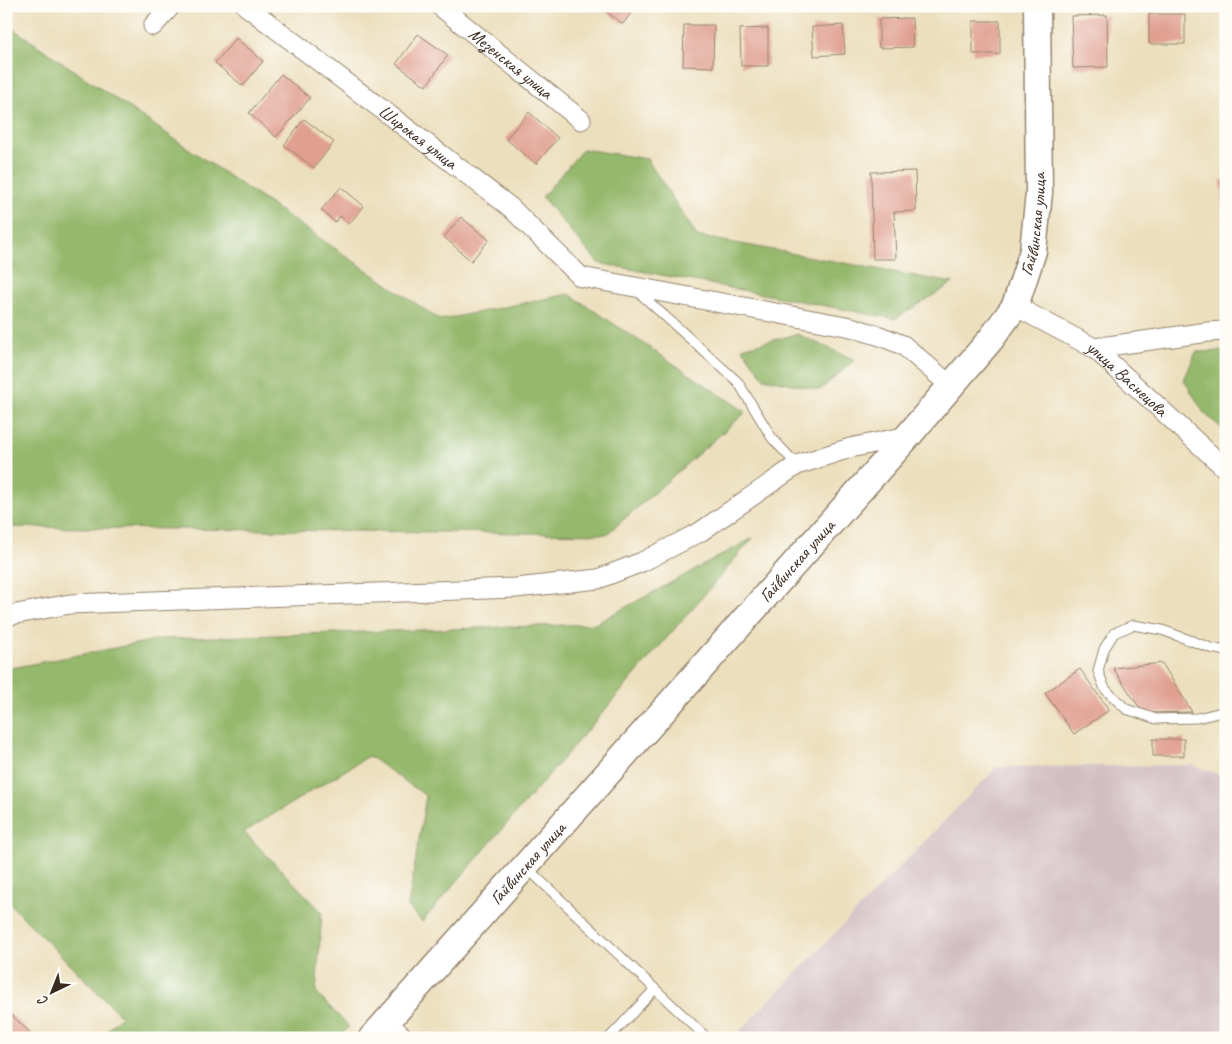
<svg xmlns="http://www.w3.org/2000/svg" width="1232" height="1044" viewBox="0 0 1232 1044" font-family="Caveat,sans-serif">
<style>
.industrial{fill:#d2bec2}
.forest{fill:#94b86c;stroke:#687145}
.building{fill:#e09f90}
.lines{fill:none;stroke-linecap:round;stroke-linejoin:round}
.lane-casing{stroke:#94846e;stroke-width:11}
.street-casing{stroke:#94846e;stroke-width:21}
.secondary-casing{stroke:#94846e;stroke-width:29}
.lane{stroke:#fff;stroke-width:9}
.street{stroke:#fff;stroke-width:19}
.secondary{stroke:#fff;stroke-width:26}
.labels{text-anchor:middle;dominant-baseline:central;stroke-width:4;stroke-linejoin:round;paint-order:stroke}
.street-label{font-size:18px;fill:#3b2a1e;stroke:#fdfcf7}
</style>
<rect width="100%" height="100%" fill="#fdfcf7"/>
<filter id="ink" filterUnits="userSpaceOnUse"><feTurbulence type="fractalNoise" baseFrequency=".02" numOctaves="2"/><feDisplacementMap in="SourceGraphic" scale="10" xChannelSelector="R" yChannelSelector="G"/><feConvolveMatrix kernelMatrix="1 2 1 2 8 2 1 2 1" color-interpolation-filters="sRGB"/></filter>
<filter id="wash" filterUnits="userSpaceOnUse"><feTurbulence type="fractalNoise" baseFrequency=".0096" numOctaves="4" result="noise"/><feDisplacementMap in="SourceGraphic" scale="20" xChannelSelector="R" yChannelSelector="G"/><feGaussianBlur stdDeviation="1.12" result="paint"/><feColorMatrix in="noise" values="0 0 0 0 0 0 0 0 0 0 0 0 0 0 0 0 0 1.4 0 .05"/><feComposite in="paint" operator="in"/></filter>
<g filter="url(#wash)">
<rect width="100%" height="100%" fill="#ecdfbd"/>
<path class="industrial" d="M1192,765L1226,777V1038H733L997,767Z"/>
<path class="forest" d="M6,24L440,320L569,294L746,412L607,534L6,527Z
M583,149L647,159L697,236L953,283L895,319L598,263L542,197Z
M797,334L855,360L820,390L764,378L742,348Z
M1226,351V432L1204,413L1184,380L1196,352Z
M753,538L422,922L408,906L426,796L369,756L244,832L322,912L316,993L349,1026L339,1038H100L121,1016L6,900V669L161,639L595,624Z"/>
<g id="blocks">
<path class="building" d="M603,6H636L623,24L601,8Z
M1149,14H1185V44H1149Z
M1107,15L1108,67L1073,68L1071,16Z
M912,18L913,47L879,48V19Z
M973,21H1000V54H973Z
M684,25H714L713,67L683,66Z
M843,25L845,54L814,56L812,27Z
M768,28V66H741L740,29Z
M418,34L448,55L426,86L396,64Z
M236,38L263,61L243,86L215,63Z
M281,74L310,98L276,137L249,113Z
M529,112L558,138L536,164L506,139Z
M304,119L334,142L314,168L284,145Z
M915,171L916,211L894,212L896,259H873L871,172Z
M1221,180H1226V221H1224Z
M341,187L364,206L349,224L340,216L335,222L321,210Z
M461,217L489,240L471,261L444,237Z
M1162,663L1192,712L1143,713L1113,668Z
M1080,669L1109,710L1074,734L1045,693Z
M1153,739H1184V756H1153Z
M6,1010L36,1038H6Z"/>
</g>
</g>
<g filter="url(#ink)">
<use href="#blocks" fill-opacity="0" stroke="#94846e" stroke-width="1"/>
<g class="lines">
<defs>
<path id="lane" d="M637,291L738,382L772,438L797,465
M1226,651L1211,648L1162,630L1133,625L1114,633L1104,649L1098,671L1105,689L1126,709L1156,719L1197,718L1226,711
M527,868L707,1038
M392,1020L412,1038
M609,1038L655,989"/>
<g id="street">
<path id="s1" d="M246,6L510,207L581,277L851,327L880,336L903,345L951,386"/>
<path id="s2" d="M440,6L581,120"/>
<path d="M153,26L171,6"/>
<path id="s3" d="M1015,306L1094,348L1226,469"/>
<path d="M1094,348L1208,332L1226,331"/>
<path d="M6,616L70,604L516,588L598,579L642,562L700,532L797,465L850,448L908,436"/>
</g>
<g id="secondary">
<path id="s4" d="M372,1038L908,436L991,339L1015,306L1033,251L1039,193L1037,6"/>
</g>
</defs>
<use href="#lane" class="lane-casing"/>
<use href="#street" class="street-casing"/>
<use href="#secondary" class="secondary-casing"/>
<use href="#lane" class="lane"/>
<use href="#street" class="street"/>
<use href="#secondary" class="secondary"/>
</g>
</g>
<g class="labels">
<g class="street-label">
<text stroke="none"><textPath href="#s2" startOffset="91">Мезенская улица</textPath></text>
<text stroke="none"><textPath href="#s1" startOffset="216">Широкая улица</textPath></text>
<text stroke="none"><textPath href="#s4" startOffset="1059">Гайвинская улица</textPath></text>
<text stroke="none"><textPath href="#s3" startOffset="134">улица Васнецова</textPath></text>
<text stroke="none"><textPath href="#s4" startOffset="639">Гайвинская улица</textPath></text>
<text stroke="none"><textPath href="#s4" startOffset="234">Гайвинская улица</textPath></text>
</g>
</g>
<rect width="1232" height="1044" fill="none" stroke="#fdfcf7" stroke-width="25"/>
<g transform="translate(52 992) rotate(223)" stroke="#fdfcf7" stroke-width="4" paint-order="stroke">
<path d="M0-4L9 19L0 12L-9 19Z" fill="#3b2a1e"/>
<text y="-8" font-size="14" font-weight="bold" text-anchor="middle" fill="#3b2a1e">С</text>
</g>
</svg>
